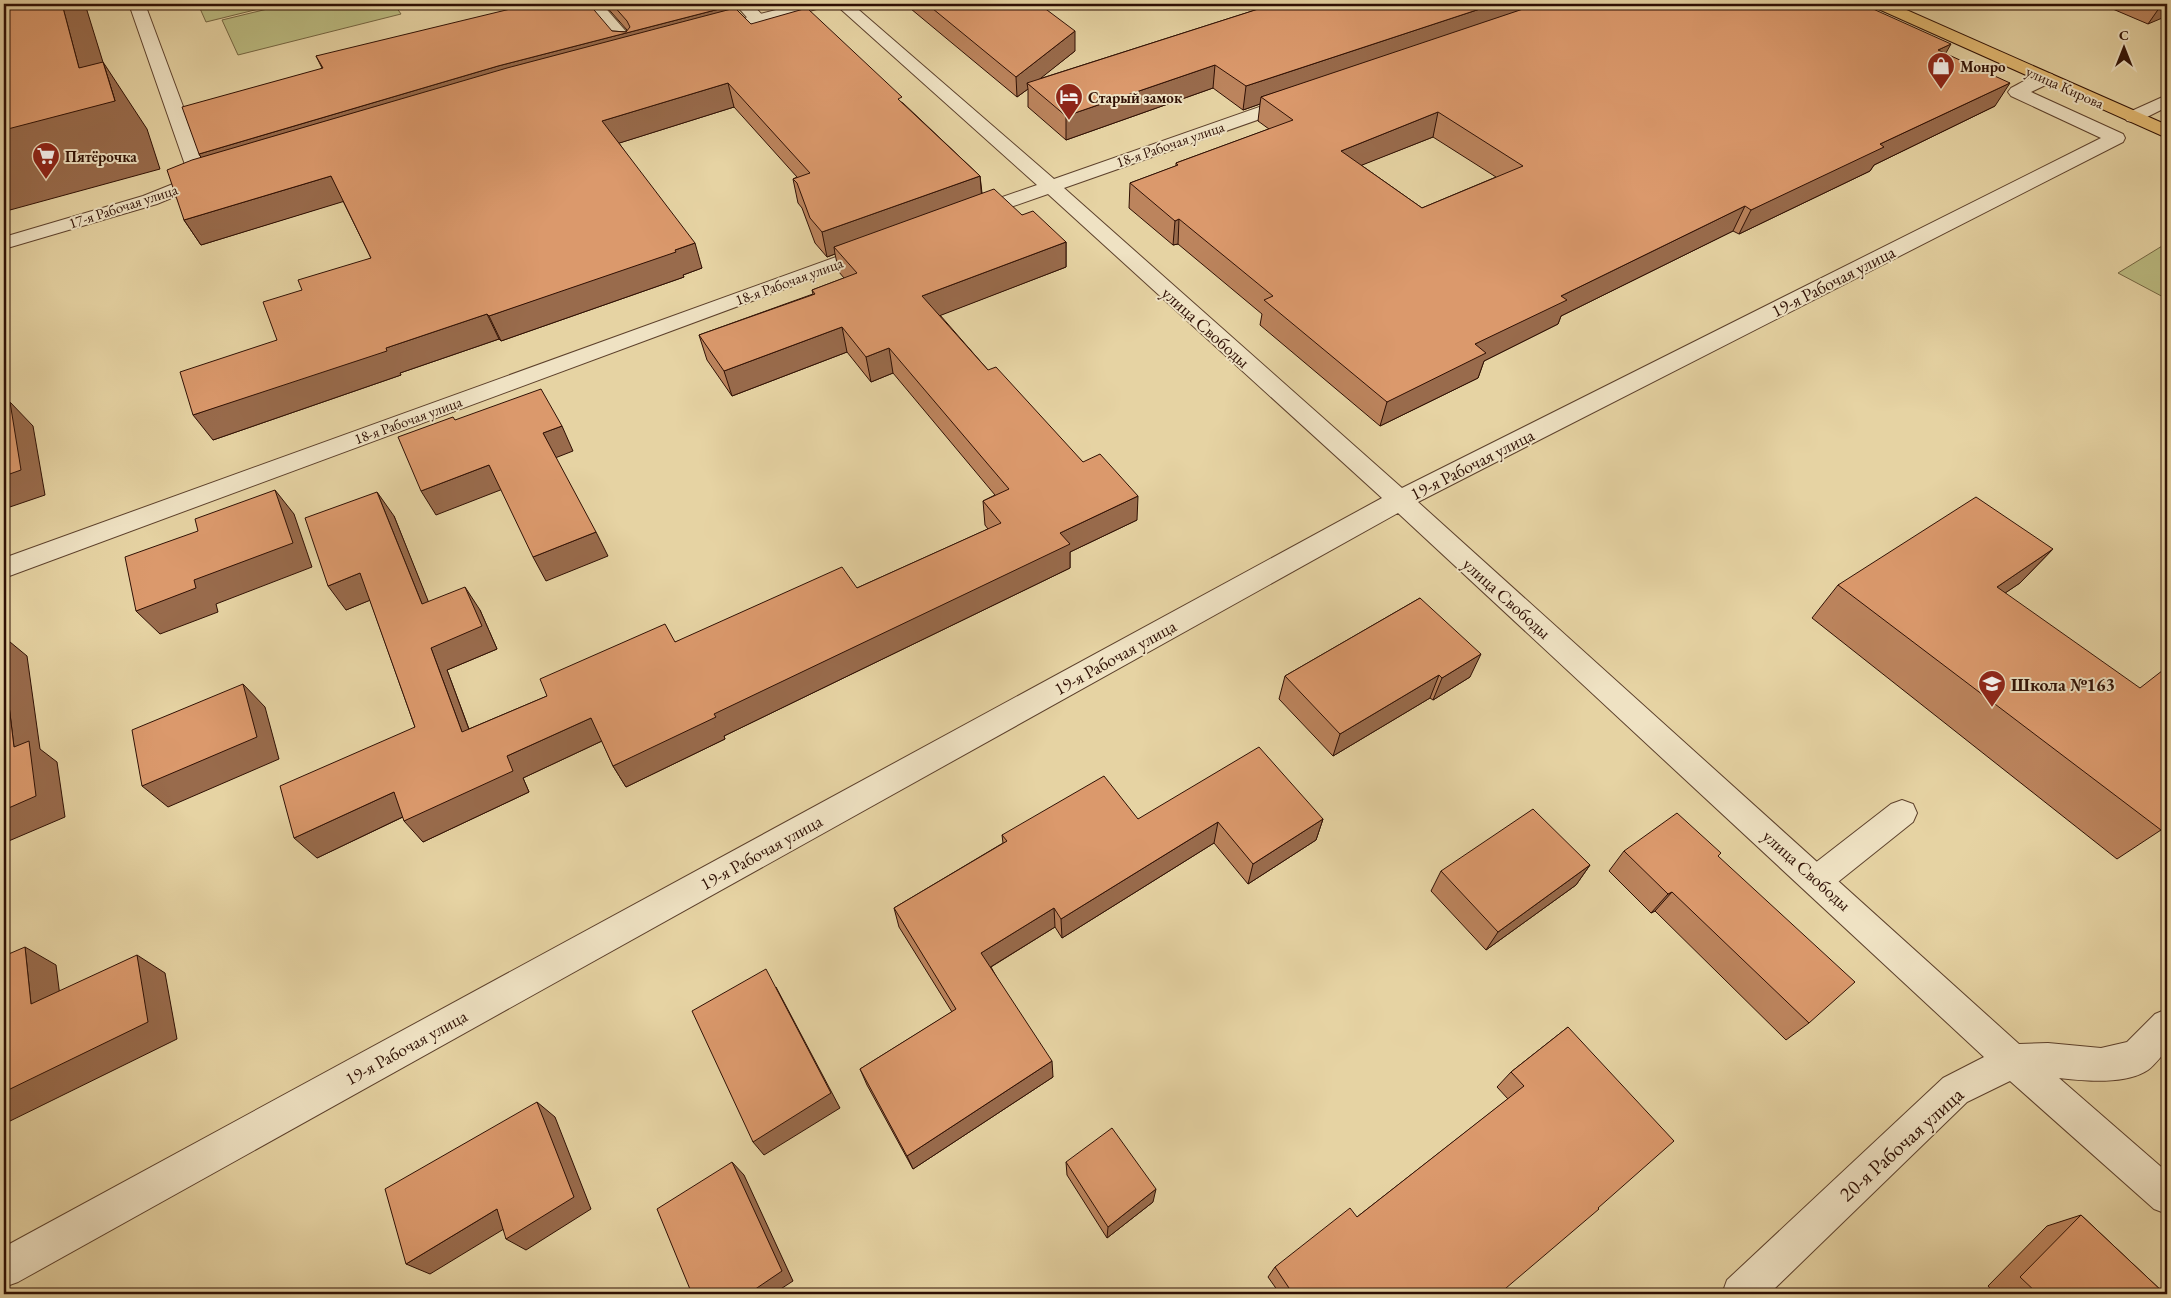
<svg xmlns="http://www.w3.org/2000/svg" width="2171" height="1298" viewBox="0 0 2171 1298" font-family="'EB Garamond',serif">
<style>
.green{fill:#bbbb81;stroke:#756642}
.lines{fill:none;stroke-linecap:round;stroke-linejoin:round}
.lane-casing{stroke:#5d412c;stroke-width:2}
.street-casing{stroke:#5d412c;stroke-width:2}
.primary-casing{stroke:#2f1004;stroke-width:2}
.lane{fill:#efe2c3;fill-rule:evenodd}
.street{fill:#efe2c3;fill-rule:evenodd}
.primary{fill:#e3ba72;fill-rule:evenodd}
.wall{fill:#bc845d;stroke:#2f1004;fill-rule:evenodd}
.shaded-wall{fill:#996b4c;stroke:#2f1004}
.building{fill:#db996c;stroke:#2f1004;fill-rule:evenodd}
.labels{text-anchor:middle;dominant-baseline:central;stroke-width:4;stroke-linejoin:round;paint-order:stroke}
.far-poi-label{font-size:15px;font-weight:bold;fill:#2f1004;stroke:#efe2c3;text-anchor:start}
.far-street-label{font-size:15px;fill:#2f1004;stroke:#efe2c3}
.street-label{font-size:18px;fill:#2f1004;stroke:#efe2c3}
.poi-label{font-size:18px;font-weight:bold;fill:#2f1004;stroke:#efe2c3;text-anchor:start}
.near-street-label{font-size:21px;fill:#2f1004;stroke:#efe2c3}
</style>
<rect width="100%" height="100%" fill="#e6d3a3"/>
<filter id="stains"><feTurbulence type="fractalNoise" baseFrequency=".004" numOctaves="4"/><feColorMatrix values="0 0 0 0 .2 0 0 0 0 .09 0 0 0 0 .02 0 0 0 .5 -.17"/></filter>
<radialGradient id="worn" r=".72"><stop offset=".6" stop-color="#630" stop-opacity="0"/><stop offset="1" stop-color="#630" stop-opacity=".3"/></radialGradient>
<path class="green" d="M198,4H279L206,22Z
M288,4H394L401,14L238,55L222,20Z
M2167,243V299L2118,273Z"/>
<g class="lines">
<defs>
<path id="lane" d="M129,4H145L210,179L207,183L200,185L193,183L190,179Z
M585,4H602L630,36L632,40L630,44H618Z
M735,4H752L766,19L764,23H752Z
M1902,800L1913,804L1917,813L1913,822L1828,890L1817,894L1806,890L1801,880L1806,870L1891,804Z"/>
<path id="street" d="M800,4H826L824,7L711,37L705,36L703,32L705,28Z
M835,4H852L1054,179L1288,97L1294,96L1300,97L1303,101L1300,105L1064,188L1402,488L2101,138L2011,96L2008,92L2011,88C2023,82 2038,71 2052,74L2055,78L2052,82L2031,92L2123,134L2125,138L2123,142L1418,502L2019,1044L2048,1043L2101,1048L2127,1042L2155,1014L2167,1009V1050C2161,1056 2155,1065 2148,1070C2126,1085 2085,1081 2059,1078L2167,1172V1214L2154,1209L2010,1081L1967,1102L1769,1294H1722L1727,1280L1943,1078L1984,1057L1398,513L18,1282L4,1287V1247L1382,498L1048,194L979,218L972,220L965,218L962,214L965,210L1037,185Z
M2167,95V107L2139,121L2133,122L2127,121L2124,117L2127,113Z
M208,170L215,172L218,176L215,180L157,204L4,249V237L143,196Z
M872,244L879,246L882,250L879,254L4,578V558Z"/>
<path id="primary" d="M1872,4H1893L2167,125V138L1874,7Z"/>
</defs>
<use href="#lane" class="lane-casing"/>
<use href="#street" class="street-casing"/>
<use href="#primary" class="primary-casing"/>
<use href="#lane" class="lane"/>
<use href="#street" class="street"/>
<use href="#primary" class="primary"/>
</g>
<path class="wall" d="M604,4H724L728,10L751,24L903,103L980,176L982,193L1022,215L1066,242V267L940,315L988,370L1083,462L1137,520L1070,552V568L724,736L725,739L626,787L613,766L602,741L523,778L529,792L423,842L403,817L317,858L415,727L370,600L346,610L394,516L428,602L480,610L497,649L447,670L469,729L675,642L857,588L988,529L985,525L983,501L995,495L893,373L871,382L847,352L732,396L707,360L699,335L813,294L812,290L844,278L839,272L835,254L827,257L815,243L802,208L798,203L793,179L797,177L734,107L619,143L702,268L683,275L684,277L501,341L499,339L400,373L401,375L213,440L277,340L302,290L371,258L343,201L201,245L184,220L201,157L199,154L322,68L316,56L612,31L626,32L627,30Z
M905,4H1039L1075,51L1039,79L1268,6L1261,4H1862L1946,53L1995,106L1874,165L1870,171L1739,234L1733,231L1561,316L1558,324L1484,361L1478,378L1380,426L1260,325L1262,314L1178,244L1173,245L1129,208L1130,183L1176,166V163L1269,129L1258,121L1260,104L1243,110L1213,88L1066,140L1028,107V89L1017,97ZM1433,137L1496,177L1422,208L1361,165Z
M2101,4H2167L2148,24Z
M2053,549L2020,583L2005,593L2161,830L2117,859L1812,618L1838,585Z
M1420,598L1470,677L1433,700L1430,698L1333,756L1279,699L1285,676Z
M1138,819H1323L1316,840L1248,884L1214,843L1062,938L1055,927L991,967L1053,1077L913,1169L867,1085L860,1069L952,1012L899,927L894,908L1003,843L1002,835Z
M1624,851L1718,857L1809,1023L1786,1040L1655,911L1651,913L1609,871Z
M1590,865L1576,885L1486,950L1431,891L1441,871Z
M1568,1027L1499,1294H1280L1268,1277L1275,1267L1357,1217L1508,1099L1497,1087L1511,1072Z
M1066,1162L1153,1202L1107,1238L1067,1175Z
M2081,1215L2165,1294H1995L1988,1286L2047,1226Z"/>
<path class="shaded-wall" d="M62,4H85L115,101L103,62L147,129L160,169L10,210L4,202V130L79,68Z
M1495,4H1557L1261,97L1260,104L1243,110L1246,86Z
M2162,4H2167V16L2148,24Z
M727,7L730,20L208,169L199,154L498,66Z
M1075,31V51L1031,86L1027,83L1028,89L1017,97L1016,77Z
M1951,44L1938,67V50Z
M1215,65L1213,88L1066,140V116Z
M728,83L734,107L610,146L602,121Z
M2010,83L1995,106L1874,165L1870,171L1739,234L1751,210L1880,144Z
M1438,112L1433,137L1337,175L1341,151Z
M331,176L345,201L201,245L184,220Z
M980,176L982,201L834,247L835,254L827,257L822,232Z
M1745,206L1733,231L1561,316L1558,324L1484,361L1478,378L1380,426L1387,402L1475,344L1561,296Z
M1179,219L1178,244L1173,245L1175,221Z
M1066,242V267L926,321L922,296Z
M695,243L702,268L683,275L684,277L501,341L489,316Z
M487,314L499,339L400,373L401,375L213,440L193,415L386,348Z
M842,327L847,352L732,396L724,371Z
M889,348L893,373L871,382L866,357Z
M10,402L33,426L45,495L4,509V476Z
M562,426L573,451L555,458L543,433Z
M489,465L503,489L436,515L421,491Z
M275,490L294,514L312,567L216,604L218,612L160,634L136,611L194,580Z
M377,492L394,516L439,628L422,604Z
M1138,496L1137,520L1070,552V568L724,736L725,739L626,787L613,766L1060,533Z
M596,532L608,556L546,581L533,557Z
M2053,549L2020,583L1965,620L1997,587Z
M360,573L378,597L346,610L328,586Z
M465,587L480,610L497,649L447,670L478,754L462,732L431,648Z
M4,637L27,656L40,749L57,762L65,817L4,843V810L14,747L4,664Z
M1481,654L1470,677L1433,700L1442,678Z
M1439,675L1430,698L1333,756L1340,734Z
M243,684L265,707L279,759L168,807L142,786Z
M591,718L604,740L523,778L529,792L423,842L404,821L507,756Z
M394,792L413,812L317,858L294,838Z
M1323,819L1316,840L1248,884L1253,864Z
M1218,822L1214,843L1062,938L1061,919Z
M1590,865L1576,885L1486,950L1498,932Z
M1672,892L1655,911L1651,913L1668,894Z
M1054,908L1055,927L984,971L981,953Z
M25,947L56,965L63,1020L31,1004Z
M137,955L165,973L177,1039L4,1124V1092Z
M776,987L840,1108L764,1155L753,1142Z
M1052,1061L1053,1077L913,1169L907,1156Z
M537,1102L555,1117L591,1209L526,1250L506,1239Z
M732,1162L744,1175L793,1281L773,1294H748Z
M1156,1189L1153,1202L1107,1238L1108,1227Z
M497,1209L517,1221L430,1274L406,1264Z"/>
<path class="building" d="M4,4H62L79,68L103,62L115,101L4,130Z
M531,4H589L612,31L626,32L630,27L627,21L612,4H724L727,7L498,66L199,154L182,107L323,68L316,56Z
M927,4H1039L1075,31L1016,77Z
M1274,4H1495L1246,86L1215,65L1066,116L1027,83Z
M1538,4H1862L1951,44L1938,50L2010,83L1880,144L1884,147L1751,210L1745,206L1561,296L1567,300L1475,344L1486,353L1387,402L1264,300L1273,296L1179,219L1175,221L1130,183L1178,165L1176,163L1293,120L1261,97ZM1438,112L1523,166L1422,208L1341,151Z
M735,8L751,24L807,8L902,97L898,99L980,176L822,232L810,218L797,183L793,179L810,173L728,83L602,121L695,243L675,250L676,252L489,316L487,314L386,348L387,351L193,415L180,372L277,340L263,302L302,290L298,280L371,258L331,176L184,220L167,170L192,160L507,68Z
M994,189L1022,215L1033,211L1066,242L922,296L988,370L996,367L1083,462L1100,454L1138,496L1060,533L1070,544L714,714L716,717L613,766L591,718L507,756L513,771L404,821L394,792L294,838L280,786L415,727L360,573L328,586L305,518L377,492L422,604L465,587L482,626L431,648L462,732L547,696L540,679L665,624L675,642L842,567L857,588L1001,523L983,501L1009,489L889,348L866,357L842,327L724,371L699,335L815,294L812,290L857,273L834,247Z
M541,389L562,426L543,433L596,532L533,557L489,465L421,491L398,437L453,417L455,420Z
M10,402L21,470L4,476V404Z
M275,490L293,543L194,580L196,588L136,611L125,557L198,531L195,519Z
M1976,497L2053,549L1997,587L2140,688L2167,667V824L2161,830L1838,585Z
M1420,598L1481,654L1442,678L1439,675L1340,734L1285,676Z
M4,664L14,747L29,741L36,796L4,810Z
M243,684L257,737L142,786L132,730Z
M1259,747L1323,819L1253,864L1218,822L1061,919L1054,908L981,953L1052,1061L907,1156L860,1069L956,1009L894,908L1007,841L1002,835L1104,776L1138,819Z
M1533,809L1590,865L1498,932L1441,871Z
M1677,813L1721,853L1718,856L1855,982L1809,1023L1672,892L1668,894L1624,851Z
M25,947L31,1004L137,955L148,1022L4,1092V956Z
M766,969L831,1093L753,1142L692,1011Z
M1568,1027L1674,1141L1598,1208L1599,1209L1499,1294H1293L1275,1267L1350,1208L1357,1217L1524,1086L1511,1072Z
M537,1102L574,1197L506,1239L497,1209L406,1264L385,1189Z
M1112,1128L1156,1189L1108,1227L1066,1162Z
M732,1162L782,1271L748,1294H692L657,1209Z
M2081,1215L2165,1294H2038L2020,1277Z"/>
<defs>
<symbol id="shop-pin" viewBox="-11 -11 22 30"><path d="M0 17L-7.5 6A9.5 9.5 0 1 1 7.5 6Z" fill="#8f2418" stroke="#efe2c3"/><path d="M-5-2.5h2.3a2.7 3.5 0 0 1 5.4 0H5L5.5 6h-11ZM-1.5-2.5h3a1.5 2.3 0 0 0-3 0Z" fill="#fff"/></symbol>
<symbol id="hotel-pin" viewBox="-11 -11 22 30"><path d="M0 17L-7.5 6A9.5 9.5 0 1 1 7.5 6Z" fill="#8f2418" stroke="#efe2c3"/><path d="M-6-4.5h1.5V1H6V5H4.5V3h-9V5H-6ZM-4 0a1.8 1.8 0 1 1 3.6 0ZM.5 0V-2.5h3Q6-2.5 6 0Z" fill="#fff"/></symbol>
<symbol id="supermarket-pin" viewBox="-11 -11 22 30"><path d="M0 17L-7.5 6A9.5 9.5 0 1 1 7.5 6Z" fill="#8f2418" stroke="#efe2c3"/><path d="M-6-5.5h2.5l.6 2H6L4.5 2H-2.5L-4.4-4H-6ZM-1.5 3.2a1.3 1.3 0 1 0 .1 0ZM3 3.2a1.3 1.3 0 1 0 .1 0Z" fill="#fff"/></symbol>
<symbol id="school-pin" viewBox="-11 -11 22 30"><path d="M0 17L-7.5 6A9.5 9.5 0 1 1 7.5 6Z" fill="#8f2418" stroke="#efe2c3"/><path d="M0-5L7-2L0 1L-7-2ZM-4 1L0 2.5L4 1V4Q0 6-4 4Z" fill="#fff"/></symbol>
</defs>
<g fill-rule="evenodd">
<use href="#shop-pin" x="1925" y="50" width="32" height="43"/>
<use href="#hotel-pin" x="1053" y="81" width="32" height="43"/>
<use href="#supermarket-pin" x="30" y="140" width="32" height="43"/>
<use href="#school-pin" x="1976" y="668" width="32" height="43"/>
</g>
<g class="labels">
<g class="far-poi-label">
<text x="1960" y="66">Монро</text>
<text x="1088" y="97">Старый замок</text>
<text x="65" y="156">Пятёрочка</text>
</g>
<g class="far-street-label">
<text transform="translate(2065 87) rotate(24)">улица Кирова</text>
<text transform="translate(1170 144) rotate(-19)">18-я Рабочая улица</text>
<text transform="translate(123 206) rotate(-18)">17-я Рабочая улица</text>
<text transform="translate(789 281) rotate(-20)">18-я Рабочая улица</text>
<text transform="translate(408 420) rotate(-20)">18-я Рабочая улица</text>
</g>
<g class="street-label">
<text transform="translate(1833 281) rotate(-27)">19-я Рабочая улица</text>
<text transform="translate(1206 327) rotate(42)">улица Свободы</text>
<text transform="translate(1472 464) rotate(-27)">19-я Рабочая улица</text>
<text transform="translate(1507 598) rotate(42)">улица Свободы</text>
<text transform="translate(1115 657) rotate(-29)">19-я Рабочая улица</text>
<text transform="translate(761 852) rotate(-29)">19-я Рабочая улица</text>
<text transform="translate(1807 870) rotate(42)">улица Свободы</text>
<text transform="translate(406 1047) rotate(-29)">19-я Рабочая улица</text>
</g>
<g class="poi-label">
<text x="2011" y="684">Школа №163</text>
</g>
<g class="near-street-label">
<text transform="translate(1901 1144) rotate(-42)">20-я Рабочая улица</text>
</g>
</g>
<rect width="2171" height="1298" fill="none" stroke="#e6d3a3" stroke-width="20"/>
<rect x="5" y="5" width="2161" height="1288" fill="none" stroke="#2f1004" stroke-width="2.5"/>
<rect x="10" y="10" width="2151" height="1278" fill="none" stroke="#2f1004"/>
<g transform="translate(2124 48)" stroke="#efe2c3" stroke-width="4" paint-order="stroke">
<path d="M0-4L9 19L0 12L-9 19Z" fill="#2f1004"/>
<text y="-8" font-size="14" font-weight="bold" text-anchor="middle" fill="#2f1004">С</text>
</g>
<rect width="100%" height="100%" filter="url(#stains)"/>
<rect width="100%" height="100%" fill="url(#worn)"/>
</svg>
